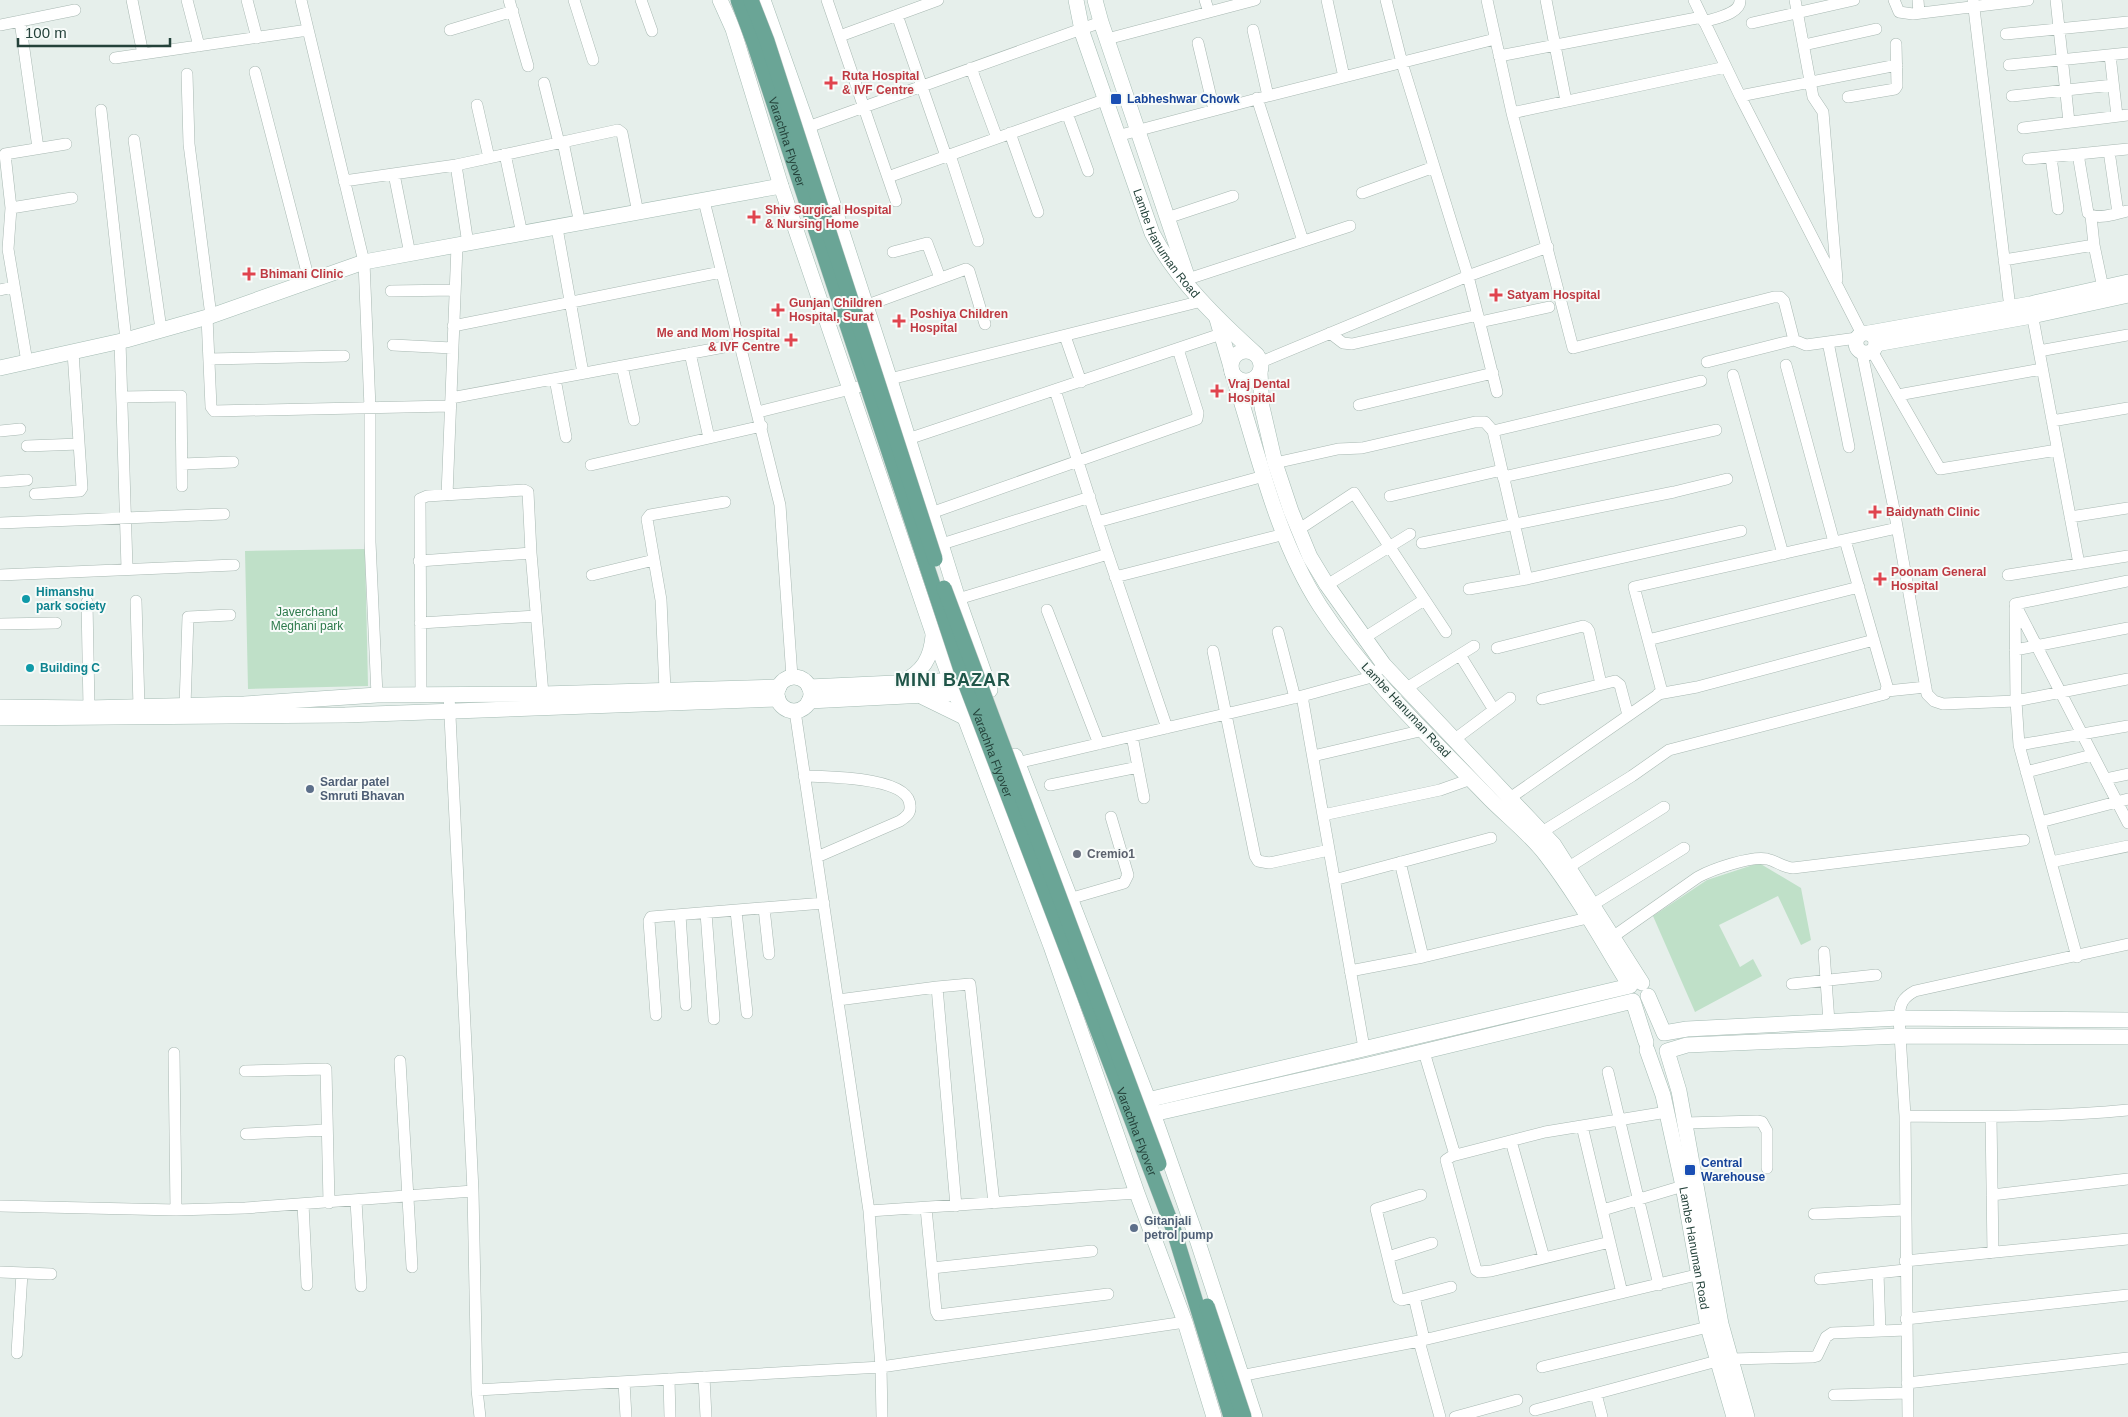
<svg xmlns="http://www.w3.org/2000/svg" width="2128" height="1417" viewBox="0 0 2128 1417" font-family="Arial,sans-serif">
<style>
.green{fill:#bfe0c8}
.lines{fill:none;stroke-linecap:round;stroke-linejoin:round}
.street-casing{stroke:#a8b8b2;stroke-width:12}
.secondary-casing{stroke:#a4bbb3;stroke-width:16}
.street{stroke:#fff;stroke-width:11}
.secondary{stroke:#fff;stroke-width:15}
.primary-bridge-casing{stroke:#c2cac8;stroke-width:16;stroke-linecap:butt}
.primary-bridge{stroke:#6aa596;stroke-width:15}
.health-dot{fill:#e0444e;stroke:#f7fbf9;stroke-width:2}
.transit-dot{fill:#1a4fb4;stroke:#f7fbf9;stroke-width:2}
.culture-dot{fill:#0f9aa8;stroke:#f7fbf9;stroke-width:2}
.service-dot{fill:#5c6f8a;stroke:#f7fbf9;stroke-width:2}
.worship-dot{fill:#6b7280;stroke:#f7fbf9;stroke-width:2}
.labels{text-anchor:middle;dominant-baseline:central;stroke-width:4;stroke-linejoin:round;paint-order:stroke}
.health-label{font-size:12px;font-weight:bold;fill:#be3a42;stroke:#f7fbf9;text-anchor:start}
.transit-label{font-size:12px;font-weight:bold;fill:#164399;stroke:#f7fbf9;text-anchor:start}
.street-label{font-size:12px;fill:#24423a;stroke:#f7fbf9}
.culture-label{font-size:12px;font-weight:bold;fill:#0d838f;stroke:#f7fbf9;text-anchor:start}
.park-label{font-size:12px;fill:#2d7a4b;stroke:#f7fbf9}
.service-label{font-size:12px;font-weight:bold;fill:#4e5e75;stroke:#f7fbf9;text-anchor:start}
.worship-label{font-size:12px;font-weight:bold;fill:#5b616d;stroke:#f7fbf9;text-anchor:start}
.district-label{font-size:18px;font-weight:bold;letter-spacing:1px;fill:#1f5548;stroke:#f7fbf9}
</style>
<rect width="100%" height="100%" fill="#e6efeb"/>
<path class="green" d="M365,549L368,686L248,689L245,551Z
M1759,863L1801,888L1811,940L1801,945L1778,896L1719,925L1740,967L1753,959L1762,976L1695,1012L1653,916L1707,880Z"/>
<g class="lines">
<defs>
<path id="street" d="M132,0L143,54
M187,0L199,46
M247,0L257,38
M301,0L364,262L370,408V542L377,695
M509,0L528,66
M574,0L593,60
M641,0L652,31
M827,0L896,201
M1205,0L1209,12
M1327,0L1344,77
M1386,0L1402,63L1468,276L1497,392
M1487,0L1512,113L1573,348L1774,297H1780L1784,301L1794,340L1806,345L1857,338
M1546,0L1566,101
M1694,0L1740,96L1862,334
M1795,0L1813,97L1823,112L1837,280
M1894,0L1899,12L1913,14L2028,0
M1918,0L1919,13
M1973,0L2010,308
M2056,0L2069,122
M897,15L946,156
M20,21L38,148
M1704,22C1715,18 1741,14 1740,0
M1752,23L1854,0
M0,25L75,10
M450,30L513,11
M1253,30L1268,96
M2006,34L2128,22
M840,36L938,0
M1107,39L1255,0
M1198,43L1214,110
M1804,45L1876,29
M2110,55L2117,116
M1499,56L1702,17
M115,58L308,30
M2009,65L2128,53
M971,68L997,138
M255,72L309,280
M187,74L189,144L211,316
M544,83L559,143
M1740,96L1897,65
M2012,96L2113,85
M1848,97L1895,89L1897,86L1896,44
M1257,98L1303,241
M477,105L489,158
M101,110L126,340
M1067,113L1088,171
M1512,113L1726,67
M808,127L1101,22
M2023,128L2128,115
M1010,133L1038,212
M1117,136L1268,96L1495,39
M134,140L161,329
M563,142L580,224
M2109,151L2118,213
M505,154L522,234
M2078,154L2088,213C2097,221 2117,213 2128,211
M950,155L978,241
M2051,157L2058,209
M2028,159L2128,149
M456,165L468,244
M394,174L410,254
M888,177L1104,100
M344,181L456,165L618,130L622,133L638,213
M1362,193L1434,167
M704,201L780,505L792,677
M11,208L72,198
M2091,216L2094,245L2103,288
M1167,218L1233,196
M557,228L583,373
M893,252L927,243L940,278
M2004,260L2094,245
M1188,279L1350,226
M0,290L13,287
M391,291L455,290
M865,306L966,269L969,271L985,324
M2031,308L2079,564
M207,317L211,407L214,411L450,406
M1480,322L1549,307
M453,326L721,272
M1330,333L1343,343L1352,344L1478,315
M1065,336L1081,382
M120,341L127,568
M1828,342L1849,447
M393,345L452,348
M1872,351L1940,469L2057,450
M2039,351L2128,335
M690,353L709,438
M1862,353L1893,504L1927,694L1934,701L1943,704L2016,701L2019,745L2077,957
M209,359L344,356
M27,362L8,249L11,208L5,154L66,144
M1261,362L1468,276L1548,247
M1707,362L1794,340
M1786,365L1834,542
M622,366L634,420
M1733,375L1783,554
M555,379L566,437
M1055,390L1105,546L1167,728
M1898,395L2042,369
M122,397L181,396L182,486
M451,398L740,344
M1359,405L1493,373
M758,412L1202,301
M2052,421L2128,408
M0,431L20,429
M1493,431L1701,381
M908,439L1221,334
M27,446L79,444
M1275,463L1338,449L1362,448L1475,422H1485L1493,431L1527,579
M182,464L233,462
M591,465L762,426
M1503,477L1716,430
M0,482L27,480
M35,494L80,491L82,488L73,352
M447,495L457,246
M1390,496L1502,470
M931,513L1197,419L1198,413L1178,349
M2070,517L2128,508
M1097,522L1264,476
M0,523L224,514
M1298,530L1354,493L1446,632
M1422,543L1674,492L1727,479
M942,544L1090,497
M419,561L531,553
M0,575L234,565
M592,575L654,560
M2008,575L2128,556
M1115,577L1285,534
M1327,585L1410,534
M1469,589L1527,579L1741,531
M958,599L1108,554
M136,601L139,707
M87,602L89,708
M2015,604L2128,823
M2015,604L2128,581
M2015,608L2016,701L2128,679
M1047,610L1099,744
M420,623L536,616
M0,624L56,623
M1278,632L1295,698
M1364,638L1424,600
M1648,640L1859,587
M1497,648L1583,626L1587,628L1589,631L1601,684
M2015,650L2128,628
M1213,651L1255,856L1258,861L1269,863L1329,850
M1460,655L1494,710
M1405,689L1474,646
M665,690L661,600L647,519L650,515L725,502
M1887,691L1926,687
M1658,694L1697,687L1874,640
M449,695L473,1191L477,1390L480,1417
M421,696L420,499L427,496L524,490L528,492L531,553L543,694
M1302,696L1364,1048
M1542,699L1615,681L1620,685L1628,715
M185,706L188,617L230,615
M795,711L869,1211L881,1367L882,1417
M1132,736L1144,798
M1455,739L1510,698
M2019,745L2128,726
M1313,756L1424,730
M1017,763L1302,696L1368,678L1378,670
M2026,772L2092,755
M804,776C826,777 910,776 910,806C911,813 906,817 900,821L817,857
M2105,779L2128,774
M1050,785L1138,767
M1510,798L1662,692L1634,587L1897,528
M1323,815L1440,790L1471,779
M2040,822L2128,799
M1542,832L1632,776L1669,750L1885,694L1887,686L1845,540
M1400,862L1423,957
M2051,862L2128,846
M1569,867L1664,807
M1334,880L1491,838
M1069,899L1124,883L1128,875L1111,817
M1594,904L1684,848
M764,908L769,954
M736,911L747,1013
M706,913L714,1019
M680,915L686,1005
M1614,936L1698,877C1713,869 1750,856 1767,859C1776,861 1783,867 1793,868L2024,840
M1824,952L1829,1022
M1350,971L1423,957L1596,916
M1792,984L1876,975
M937,987L970,984L994,1203
M838,1000L937,987L956,1206
M656,1015L649,921L651,917L824,903
M1424,1052L1455,1155
M174,1053L176,1210
M400,1061L412,1267
M245,1071L326,1069L329,1203
M1608,1072L1659,1285
M1905,1116C1979,1117 2054,1117 2128,1110
M1991,1117L1993,1253
M1685,1123L1757,1121L1762,1122L1767,1131V1168
M1582,1126L1622,1293
M246,1134L327,1130
M1511,1141L1544,1258
M1421,1195L1376,1209L1398,1298L1402,1300L1451,1287
M1992,1195L2128,1179
M356,1201L361,1286
M303,1204L307,1285
M0,1206L176,1210L245,1208L473,1191
M926,1208L936,1311L938,1315L1108,1294
M1603,1210L1683,1186
M869,1211L1137,1193
M1814,1214L1905,1210
M1610,1242L1491,1271L1479,1272L1476,1270L1446,1160L1452,1156L1545,1132L1667,1112
M1388,1257L1432,1243
M1905,1261L2128,1239
M932,1268L1092,1251
M0,1272L51,1274
M1878,1273L1880,1331
M1820,1279L1905,1270
M1414,1297L1424,1339
M1906,1319L2128,1295
M1419,1341L1440,1417
M17,1353L22,1273
M1731,1359L1813,1357L1817,1356L1826,1337L1832,1333L1906,1330
M1542,1367L1708,1327
M704,1377L706,1417
M1235,1377L1419,1341L1705,1273
M669,1379L670,1417
M624,1382L626,1417
M1907,1383L2128,1358
M477,1390L881,1367L1185,1322
M1596,1394L1602,1417
M1834,1395L1907,1393
M1535,1410L1717,1361
M1455,1417L1517,1400
M1908,1417L1905,1116L1899,1018C1900,1004 1902,998 1915,991L2128,944"/>
<g id="secondary">
<path d="M720,0L733,29L781,186L933,633L1051,946L1137,1193L1185,1322L1214,1417"/>
<path d="M763,0L808,127L890,380L958,599L990,690"/>
<path id="s1" d="M1076,0L1083,35L1152,233C1176,279 1218,320 1257,355"/>
<path d="M1095,0L1101,22L1188,279"/>
<path d="M1217,319L1231,367"/>
<circle cx="1866" cy="343" r="10"/>
<path d="M1869,333L2030,304L2128,282"/>
<path d="M1876,344L2032,316L2128,295"/>
<circle cx="1246" cy="366" r="15"/>
<path d="M0,368L126,340L211,316L364,262L781,186"/>
<path d="M1260,373L1262,407L1275,463L1291,511L1310,557L1327,585L1384,665L1554,845L1642,983"/>
<circle cx="794" cy="694" r="17"/>
<path d="M902,682C923,672 931,658 933,636"/>
<path d="M809,687L960,680"/>
<path d="M923,697L964,717"/>
<path d="M809,701L965,693"/>
<path d="M0,707L89,708L244,704L377,695L543,694L779,687"/>
<path d="M0,718L345,715L778,699"/>
<path d="M1015,756L1148,1099L1195,1233L1255,1417"/>
<path d="M1648,996L1664,1033L1687,1029L1899,1018L2128,1020"/>
<path id="s2" d="M1647,1050L1663,1095L1683,1186L1708,1327L1734,1417"/>
<path d="M1139,1102L1630,986C1603,942 1577,895 1546,855C1530,834 1508,817 1490,799C1430,737 1367,678 1320,606C1275,536 1258,451 1232,372"/>
<path d="M1144,1116L1368,1065L1633,1001L1646,1042"/>
<path d="M1747,1417L1721,1324L1679,1091L1667,1051L1687,1045L1900,1036L2128,1037"/>
</g>
</defs>
<use href="#street" class="street-casing"/>
<use href="#secondary" class="secondary-casing"/>
<use href="#street" class="street"/>
<use href="#secondary" class="secondary"/>
<defs>
<g id="primary-bridge">
<path id="s3" d="M738,0L754,43L966,685L1173,1228L1231,1417"/>
<path d="M751,0L767,41L935,559"/>
<path d="M944,588L1159,1164"/>
<path d="M1207,1306L1244,1417"/>
</g>
</defs>
<use href="#primary-bridge" class="primary-bridge-casing"/>
<use href="#primary-bridge" class="primary-bridge"/>
</g>
<g class="health-dot">
<path d="M828.5 75.5h5v5h5v5h-5v5h-5v-5h-5v-5h5z"/>
<path d="M751.5 209.5h5v5h5v5h-5v5h-5v-5h-5v-5h5z"/>
<path d="M246.5 266.5h5v5h5v5h-5v5h-5v-5h-5v-5h5z"/>
<path d="M1493.5 287.5h5v5h5v5h-5v5h-5v-5h-5v-5h5z"/>
<path d="M775.5 302.5h5v5h5v5h-5v5h-5v-5h-5v-5h5z"/>
<path d="M896.5 313.5h5v5h5v5h-5v5h-5v-5h-5v-5h5z"/>
<path d="M788.5 332.5h5v5h5v5h-5v5h-5v-5h-5v-5h5z"/>
<path d="M1214.5 383.5h5v5h5v5h-5v5h-5v-5h-5v-5h5z"/>
<path d="M1872.5 504.5h5v5h5v5h-5v5h-5v-5h-5v-5h5z"/>
<path d="M1877.5 571.5h5v5h5v5h-5v5h-5v-5h-5v-5h5z"/>
</g>
<g class="transit-dot">
<rect x="1110" y="93" width="12" height="12" rx="2.5"/>
<rect x="1684" y="1164" width="12" height="12" rx="2.5"/>
</g>
<g class="culture-dot">
<circle cx="26" cy="599" r="5"/>
<circle cx="30" cy="668" r="5"/>
</g>
<g class="service-dot">
<circle cx="310" cy="789" r="5"/>
<circle cx="1134" cy="1228" r="5"/>
</g>
<circle class="worship-dot" cx="1077" cy="854" r="5"/>
<g class="labels">
<g class="health-label">
<text x="842" y="76">Ruta Hospital<tspan x="842" dy="14">&amp; IVF Centre</tspan></text>
<text x="765" y="210">Shiv Surgical Hospital<tspan x="765" dy="14">&amp; Nursing Home</tspan></text>
<text x="260" y="274">Bhimani Clinic</text>
<text x="1507" y="295">Satyam Hospital</text>
<text x="789" y="303">Gunjan Children<tspan x="789" dy="14">Hospital, Surat</tspan></text>
<text x="910" y="314">Poshiya Children<tspan x="910" dy="14">Hospital</tspan></text>
<text x="780" y="333" text-anchor="end">Me and Mom Hospital<tspan x="780" dy="14">&amp; IVF Centre</tspan></text>
<text x="1228" y="384">Vraj Dental<tspan x="1228" dy="14">Hospital</tspan></text>
<text x="1886" y="512">Baidynath Clinic</text>
<text x="1891" y="572">Poonam General<tspan x="1891" dy="14">Hospital</tspan></text>
</g>
<g class="transit-label">
<text x="1127" y="99">Labheshwar Chowk</text>
<text x="1701" y="1163">Central<tspan x="1701" dy="14">Warehouse</tspan></text>
</g>
<g class="street-label">
<text stroke="none"><textPath href="#s3" startOffset="150">Varachha Flyover</textPath></text>
<text stroke="none"><textPath href="#s1" startOffset="261">Lambe Hanuman Road</textPath></text>
<text transform="translate(1406 710) rotate(47)">Lambe Hanuman Road</text>
<text stroke="none"><textPath href="#s3" startOffset="795">Varachha Flyover</textPath></text>
<text stroke="none"><textPath href="#s3" startOffset="1200">Varachha Flyover</textPath></text>
<text stroke="none"><textPath href="#s2" startOffset="204">Lambe Hanuman Road</textPath></text>
</g>
<g class="culture-label">
<text x="36" y="592">Himanshu<tspan x="36" dy="14">park society</tspan></text>
<text x="40" y="668">Building C</text>
</g>
<g class="park-label">
<text x="307" y="612">Javerchand<tspan x="307" dy="14">Meghani park</tspan></text>
</g>
<g class="service-label">
<text x="320" y="782">Sardar patel<tspan x="320" dy="14">Smruti Bhavan</tspan></text>
<text x="1144" y="1221">Gitanjali<tspan x="1144" dy="14">petrol pump</tspan></text>
</g>
<g class="worship-label">
<text x="1087" y="854">Cremio1</text>
</g>
<g class="district-label">
<text x="953" y="680">MINI BAZAR</text>
</g>
</g>
<path d="M18 38v8h152v-8" fill="none" stroke="#24423a" stroke-width="2.5"/>
<text x="25" y="38" font-size="15" fill="#24423a" stroke="#f7fbf9" stroke-width="4" paint-order="stroke">100 m</text>
</svg>
